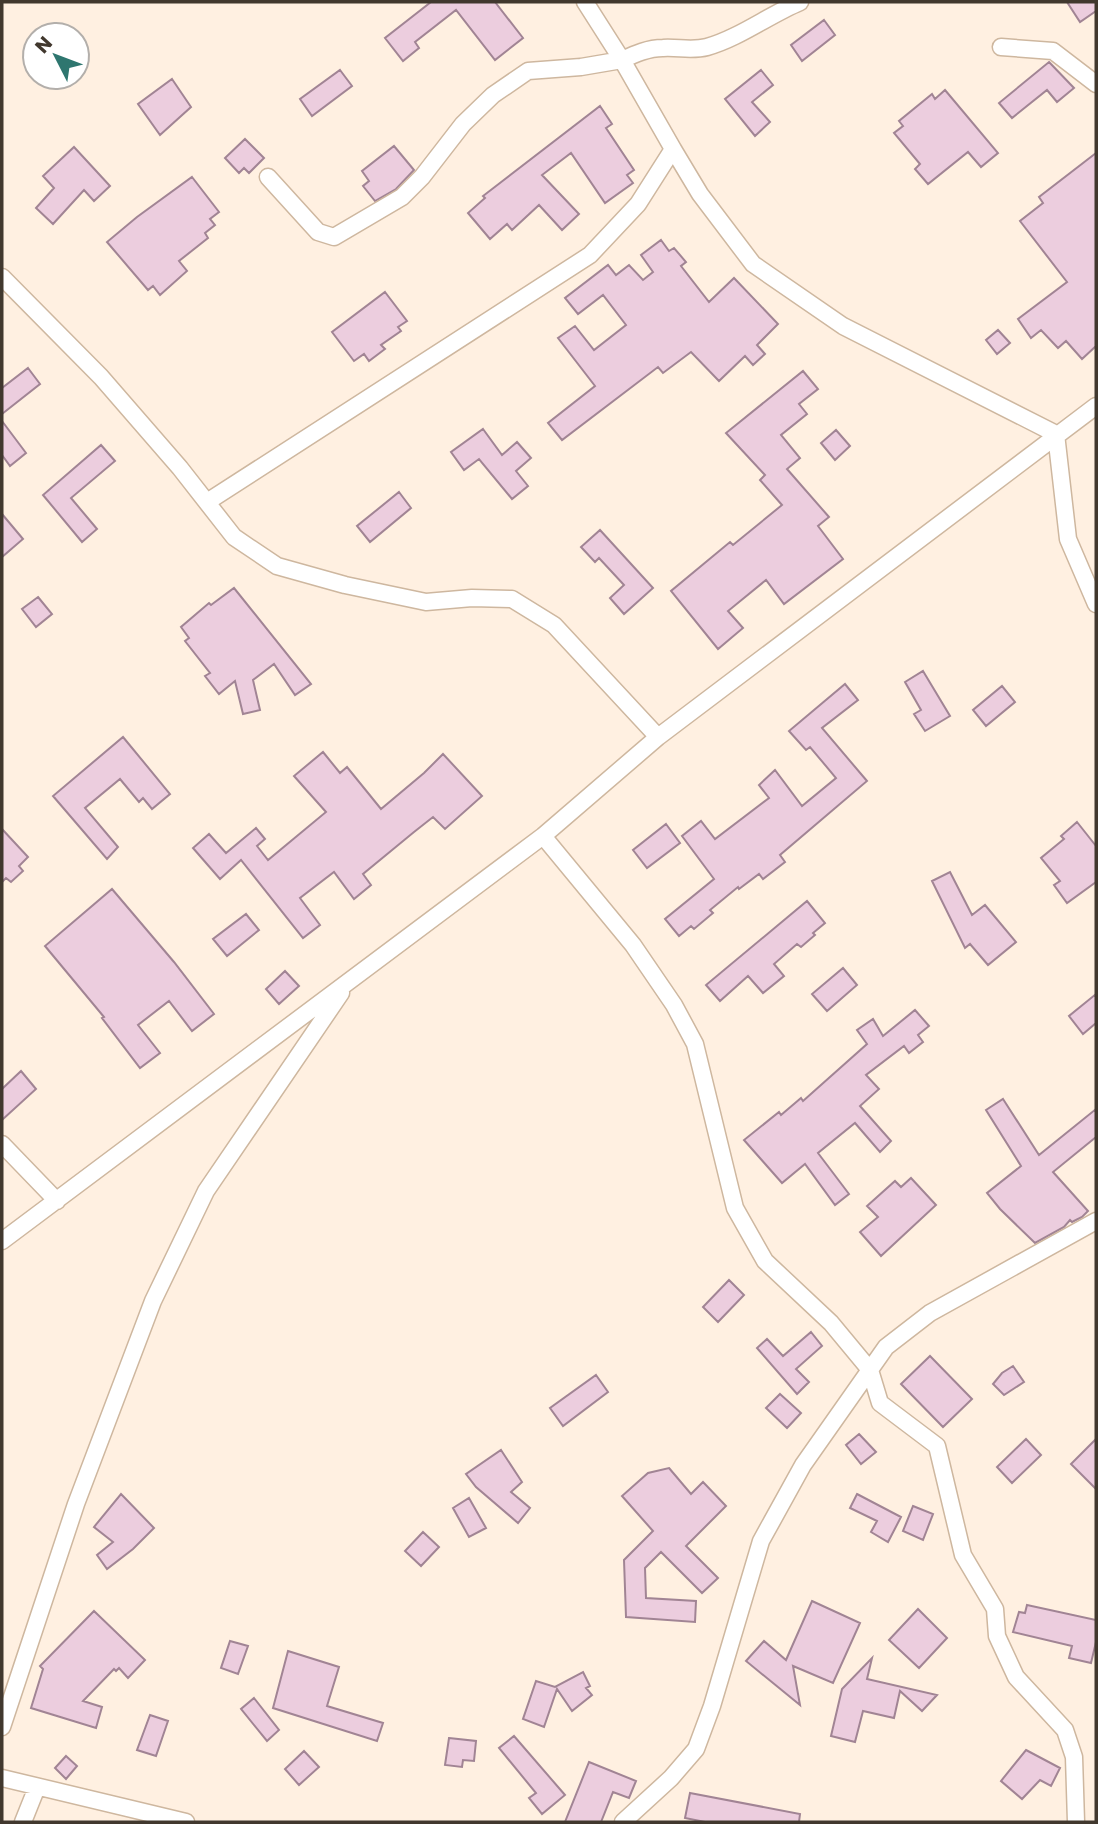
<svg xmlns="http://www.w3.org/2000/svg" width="1098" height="1824" viewBox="0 0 1098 1824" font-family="Poppins,sans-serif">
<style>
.building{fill:#eccdde;stroke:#a18494;stroke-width:2}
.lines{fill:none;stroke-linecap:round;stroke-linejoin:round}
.minor-casing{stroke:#ceb79f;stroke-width:19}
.minor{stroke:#fff;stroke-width:16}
</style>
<rect width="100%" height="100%" fill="#fff0e1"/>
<path class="building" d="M431,2H495L523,38L495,60L456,10L415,42L419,48L403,61L385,38Z
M1067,2H1096V11L1080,22Z
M824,20L835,35L802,61L791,45Z
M1049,62L1074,88L1057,102L1047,90L1012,118L999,103Z
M340,70L352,86L312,116L300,99Z
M761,70L773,85L752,102L770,122L755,136L725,99Z
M172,79L191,107L160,135L138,104Z
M945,90L998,153L981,167L968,152L928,184L915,169L920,164L894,133L903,126L899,121L932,94L935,99Z
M600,106L612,124L606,128L634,170L627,175L633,183L605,203L571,153L542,175L579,214L562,230L539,205L512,230L507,224L490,239L468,213L485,198L483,196Z
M245,139L264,158L249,173L244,168L239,173L225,158Z
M394,146L414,170L396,189L375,201L363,186L369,181L362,171Z
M74,147L110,186L94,201L84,190L53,224L36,208L54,188L43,176Z
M1096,153V346L1082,359L1066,341L1058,348L1041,330L1031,338L1018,319L1067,282L1020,221L1043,203L1039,197Z
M192,177L219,212L210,219L215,225L205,233L208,238L179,261L187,271L160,295L153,286L148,290L107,242L137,217Z
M661,240L669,251L674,248L686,262L681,266L709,302L734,278L778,324L757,345L765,354L753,365L745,356L719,381L691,352L663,373L658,367L562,440L548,423L595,386L558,338L575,326L594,350L626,325L603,295L578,314L565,298L608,265L616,275L629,265L643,280L653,272L641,255Z
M385,292L407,321L398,327L401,331L381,345L385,349L369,361L364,354L354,361L332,332Z
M998,330L1010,343L997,354L986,340Z
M28,368L40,384L2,414V388Z
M803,371L818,389L799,404L807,414L781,435L800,458L787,469L829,517L818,526L843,559L784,604L766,580L728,611L743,628L718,649L671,591L730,542L733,545L782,505L760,480L765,475L726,433Z
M2,421L26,453L10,466L2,455Z
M483,429L502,455L517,442L531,458L516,471L528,486L512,499L479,459L464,470L451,452Z
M836,430L850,446L835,460L821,443Z
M101,445L115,461L71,498L97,529L82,542L43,495Z
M399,492L411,508L370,542L357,526Z
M2,514L23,539L2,557Z
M600,530L653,588L624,614L610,598L624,585L599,558L595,562L581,547Z
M234,588L311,684L295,695L274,664L253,680L260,710L243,714L235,681L219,694L205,676L210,673L185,641L189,638L181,627L209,603L211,605Z
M38,597L52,614L36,627L22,609Z
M923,671L950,716L925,731L914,714L921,710L905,682Z
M845,684L858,700L822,728L867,781L780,855L785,862L763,879L759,874L739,889L738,887L710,910L713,913L694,929L691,926L679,936L665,919L714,879L682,836L701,821L715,839L769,798L759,785L775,770L802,806L836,778L810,747L806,750L789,731Z
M1002,686L1015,702L986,726L973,710Z
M123,737L170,794L152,809L143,798L139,802L120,779L85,808L118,847L107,859L53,796Z
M323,752L340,773L347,767L381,809L424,773L443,754L482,796L445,829L433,817L414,832L363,874L371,885L354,899L334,872L300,898L320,925L303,938L241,860L220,879L193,848L209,834L226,853L256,828L265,839L257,846L268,860L326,812L294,776Z
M1077,822L1096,846V882L1067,903L1054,885L1060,881L1041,858L1064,839L1061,836Z
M666,824L680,843L647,868L633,850Z
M2,829L28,857L19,866L23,871L11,882L6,878L2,882Z
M950,872L972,915L985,905L1016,942L988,965L970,944L965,948L932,881Z
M112,889L174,962L214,1014L192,1031L169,1001L138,1025L160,1053L140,1068L102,1018L104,1017L45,946Z
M807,901L825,923L813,933L815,935L801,947L797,944L774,964L784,976L763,993L748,976L720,1001L706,985Z
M246,914L259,930L227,956L213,939Z
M843,968L857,985L827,1011L812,994Z
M285,971L299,986L279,1004L266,989Z
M1096,994V1023L1083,1034L1069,1016Z
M915,1010L929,1026L918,1035L923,1042L909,1053L904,1046L866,1075L879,1089L860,1106L891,1141L880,1152L855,1123L818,1153L849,1194L835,1205L805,1164L782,1183L744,1140L779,1112L781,1115L801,1098L803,1101L867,1044L857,1030L873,1019L883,1036Z
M21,1071L36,1089L2,1120V1089Z
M1003,1099L1039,1155L1096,1109V1137L1053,1172L1088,1211L1082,1217L1072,1222L1070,1220L1064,1227L1035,1243L1000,1209L987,1193L1021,1166L986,1110Z
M911,1178L936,1205L881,1256L860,1232L878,1217L867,1206L895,1181L901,1187Z
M729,1280L744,1295L718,1322L703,1307Z
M811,1332L822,1346L796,1369L809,1382L797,1394L757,1348L767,1339L783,1356Z
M930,1356L972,1399L943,1427L901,1384Z
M1013,1366L1024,1382L1004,1395L993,1384L1002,1373Z
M596,1375L608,1392L563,1426L550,1408Z
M780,1394L801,1413L787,1428L766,1408Z
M859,1434L876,1452L861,1464L846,1445Z
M1026,1439L1041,1455L1012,1483L997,1467Z
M1096,1439V1489L1071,1464Z
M501,1450L522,1482L511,1492L530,1508L518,1523L476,1487L466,1474Z
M669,1468L691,1494L703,1482L726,1506L686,1546L718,1578L702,1593L661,1552L645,1568L646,1598L696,1601L695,1622L626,1617L624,1560L653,1531L622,1496L648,1473Z
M121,1494L154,1528L133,1549L107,1569L97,1555L113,1542L94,1527Z
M857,1494L901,1517L888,1542L871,1532L877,1521L850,1508Z
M469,1498L486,1528L469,1537L453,1508Z
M913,1506L933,1514L923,1540L903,1531Z
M423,1532L439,1547L421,1566L405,1551Z
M812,1601L860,1623L833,1683L793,1666L800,1705L746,1661L764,1641L786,1660Z
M1027,1605L1096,1620V1642L1091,1663L1069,1658L1072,1646L1013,1632L1019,1612L1025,1613Z
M918,1609L947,1638L919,1668L889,1640Z
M94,1611L145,1660L128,1678L119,1668L116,1671L114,1669L83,1701L102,1707L96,1728L31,1708L43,1669L40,1666Z
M230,1641L248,1646L238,1674L221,1668Z
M288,1651L339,1667L327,1706L383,1723L377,1741L273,1708Z
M872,1658L867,1679L937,1695L922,1711L900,1691L894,1718L863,1711L855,1742L831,1736L842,1689Z
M583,1672L590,1686L586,1688L592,1695L572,1711L557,1689L544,1727L523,1719L536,1681L555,1687Z
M254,1698L279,1730L267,1741L241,1709Z
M150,1715L168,1721L156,1756L137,1750Z
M514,1736L565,1795L542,1814L529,1798L536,1793L499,1748Z
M449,1738L476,1741L474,1761L463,1760L462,1767L445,1765Z
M1026,1750L1060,1768L1051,1786L1040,1780L1022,1799L1001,1781Z
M304,1751L319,1767L299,1785L285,1769Z
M66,1756L77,1766L66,1779L55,1768Z
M589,1762L636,1781L629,1798L613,1792L601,1822H565Z
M690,1793L800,1814L799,1822H705L685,1818Z"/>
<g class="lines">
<defs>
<path id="minor" d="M585,2L622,60C635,54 648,48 663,48C678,47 692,51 707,47C739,38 769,15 800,2
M1001,47L1053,51L1096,84
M673,149L700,194L753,264L843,326L1056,434L1068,539L1096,604
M2,277L101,377L180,468L234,537L277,566L345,585L426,602L472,598L512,599L554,625L658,737
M207,502L590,255L638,204L673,149L622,60L581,67L528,71L493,95L463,124L422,177L402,197L334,237L318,232L268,177
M543,836L633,945L674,1005L695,1044L735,1208L765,1261L831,1323L870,1370L880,1403L937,1446L963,1555L995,1609L997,1636L1016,1677L1065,1730L1074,1757L1076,1822
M2,1144L57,1201
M2,1241L543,836L658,737L1096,406
M2,1727L76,1504L153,1301L206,1191L341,993
M2,1778L186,1822
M23,1822L37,1787
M623,1822L671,1778L696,1749L712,1706L761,1541L803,1465L886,1347L930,1313L1096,1221"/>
</defs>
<use href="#minor" class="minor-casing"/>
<use href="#minor" class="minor"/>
</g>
<rect width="1098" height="1824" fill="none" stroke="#41382e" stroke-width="7"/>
<g transform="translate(56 56) rotate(312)"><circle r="33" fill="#ffffff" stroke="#b3afab" stroke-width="2"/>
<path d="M0-5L12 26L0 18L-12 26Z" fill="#2e766f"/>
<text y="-10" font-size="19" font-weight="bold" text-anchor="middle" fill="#41382e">N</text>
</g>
</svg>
